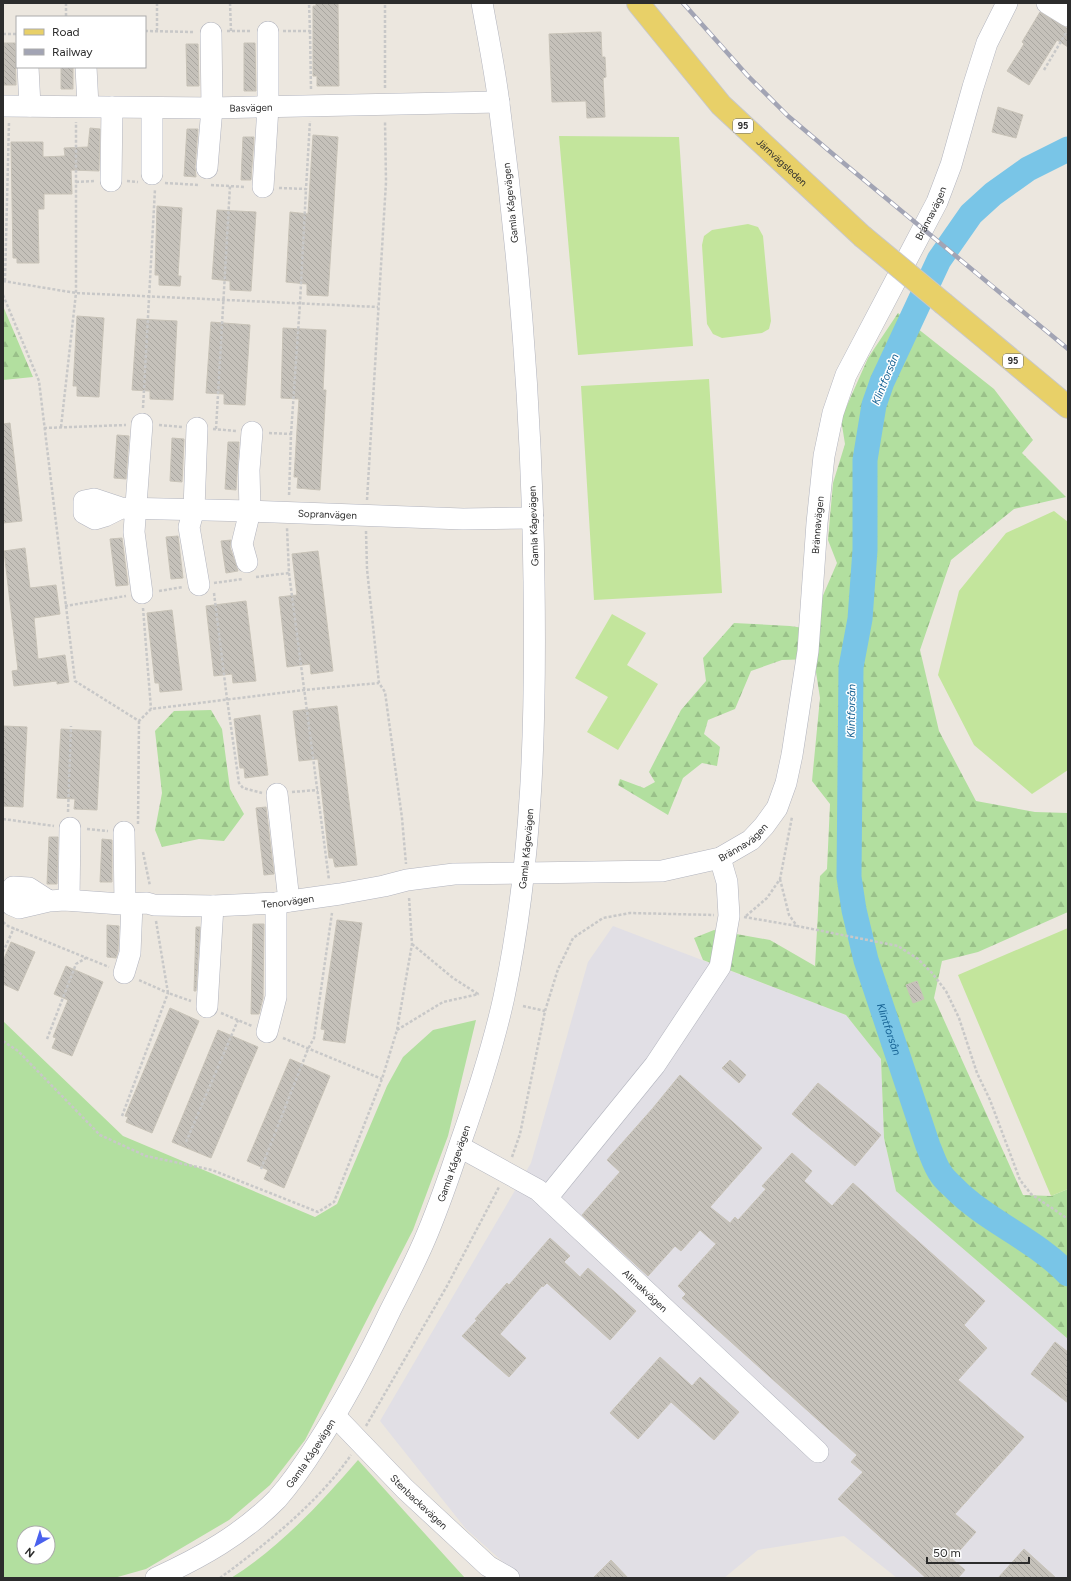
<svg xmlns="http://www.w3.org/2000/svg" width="1071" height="1581" viewBox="0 0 1071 1581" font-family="Figtree,sans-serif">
	<defs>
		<pattern id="forest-firs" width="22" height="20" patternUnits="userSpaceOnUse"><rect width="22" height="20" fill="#b2df9f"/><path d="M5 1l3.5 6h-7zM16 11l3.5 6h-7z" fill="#99c089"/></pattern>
		<pattern id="building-back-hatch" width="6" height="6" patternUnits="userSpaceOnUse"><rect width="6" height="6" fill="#c5c1ba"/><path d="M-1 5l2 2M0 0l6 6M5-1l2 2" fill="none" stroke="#a9a6a0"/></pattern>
	</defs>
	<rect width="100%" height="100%" fill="#ece7df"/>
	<path fill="#e1dfe5" d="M613 926 846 1015 881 1059 884 1138 896 1191 1068 1339V1578H897L844 1536 758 1550 724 1578H521L466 1529 380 1421 531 1163 588 962Z"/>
	<path fill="#b2df9f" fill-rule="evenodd" d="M476 1020 448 1136 413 1230 305 1440 270 1485 229 1520 146 1569 114 1578H3V1021L123 1136 315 1217 337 1204 387 1086 403 1057 433 1030ZM24 1533H48V1557H24Z
		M358 1460 465 1578H231C280 1547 320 1504 358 1460Z"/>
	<path fill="url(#forest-firs)" d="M3 306 33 377 3 380Z
		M898 313 994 389 1033 440 1022 453 1066 497 1014 509 951 560 920 650 939 731 976 801 1035 812 1068 813V912L978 952 942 961 934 998 1023 1195 1051 1196 1068 1189V1339L896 1191 884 1138 881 1059 846 1015 703 960 694 938 714 930 770 940 815 966 820 876 827 869 830 804 812 781 820 698 814 659 782 660 751 671 735 709 708 720 704 734 720 747 717 766 702 763 683 778 668 815 618 785 620 779 644 788 655 782 649 772 681 710 706 681 703 658 734 623 790 626 817 630 821 600 837 563 828 540 833 483 845 444 841 419 868 358Z
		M211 710 222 729 230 789 244 814 224 841 199 839 162 847 155 830 162 793 155 731 174 711Z"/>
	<path fill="#c3e59c" d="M559 136 679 137 693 346 578 355Z
		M748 224 758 227 763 236 771 321 769 329 762 333 722 338 713 334 707 324 702 245 704 236 712 230Z
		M709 379 722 593 594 600 581 386Z
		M1054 511 1068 522V770L1032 794 974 745 938 675 959 591 1006 533Z
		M612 614 646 633 627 665 658 684 618 750 587 732 608 697 575 678Z
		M1068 928V1189L1051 1196 958 975Z"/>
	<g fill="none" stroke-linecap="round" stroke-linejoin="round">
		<path stroke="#79c5e7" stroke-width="25" id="s1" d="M1068 149 1028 169 993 194 971 214 939 260 882 382 874 405 865 460V550L860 619 851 667 849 877 854 910 866 960 928 1146C932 1155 935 1166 941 1174 944 1179 949 1183 953 1187 987 1222 1035 1239 1068 1274"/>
	</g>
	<path fill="url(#building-back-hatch)" stroke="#c8c3b8" d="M316 3H338L339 86H317V76H313V6H316Z
		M1040 12 1068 29V47L1057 40 1029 85 1007 71 1024 44 1022 42Z
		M601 32 602 57H605L606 77 603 78 605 117 587 118 586 101 552 102 549 34Z
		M4 43H15L16 85H4Z
		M244 43H255L256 91H244Z
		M186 44H198L199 86H187Z
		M61 67H73V89H61Z
		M998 107 1023 115 1016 138 992 132Z
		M90 128 100 129 99 171 71 170 72 194H44V209H38L39 263H17V258H13L11 142H43V157L65 156 64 148 88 147Z
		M187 129H198L195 167 196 177 184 176Z
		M313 135 338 137 328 296 307 295V284L286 282 290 212 308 214Z
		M243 137H254L251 180H241Z
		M157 206 182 208 178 276H181L180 286 159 285V275H155Z
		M217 210 256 212 251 291 230 290V281L212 279Z
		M77 316 104 318 99 397 77 396V386H73Z
		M137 319 177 321 173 400 150 399V391L132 390Z
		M211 322 250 325 245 405 224 404V394L206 393Z
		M283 328 326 330 323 390H326L320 490 297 488 298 477H294L299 399 281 398Z
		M10 423 22 521 3 523V424Z
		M117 435 129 436 126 479 114 478Z
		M172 438 184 439 182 482 170 481Z
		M228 442H239L236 490 225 489Z
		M178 536 183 578 171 579 166 537Z
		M122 538 128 585 116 586 110 539Z
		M231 540 230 547 238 571 226 573 221 541Z
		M25 548 30 588 56 585 60 614 34 618 38 659 65 655 69 682 57 684V681L14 686 12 671 18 670 4 551Z
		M318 551 333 671 311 674 310 664 287 667 279 597 297 595 292 554Z
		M246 601 256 681 233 683 232 674 214 676 206 606Z
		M172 610 182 690 160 692 159 683H155L147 613Z
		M337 706 357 865 335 867 333 858H329L318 759 299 761 293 711Z
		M260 715 268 775 245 778 244 768H240L234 719Z
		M3 726 27 727 23 807 3 806Z
		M61 729 101 731 97 810 74 809 75 799 57 798Z
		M266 807 274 874 264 875 256 808Z
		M49 837H58L57 884H47Z
		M102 839 112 840V882H100Z
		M337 920 362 923 345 1043 323 1040 325 1030 321 1029Z
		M253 924H264L263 998 259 1014H251Z
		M107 925 119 926 118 951 116 958 107 957Z
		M196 927H200L196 991H194Z
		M11 942 35 952 18 991 3 984V961Z
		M66 966 103 982 72 1056 52 1048 56 1038 53 1037 68 1000 54 994Z
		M917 981 924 999 913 1003 906 985Z
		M170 1008 199 1021 152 1133 126 1122 128 1117 125 1116Z
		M218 1030 258 1047 211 1158 172 1142Z
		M290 1059 330 1076 284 1188 264 1179 268 1170 247 1161Z
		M730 1060 746 1075 739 1083 722 1068Z
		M680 1075 762 1148 710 1207 730 1223 735 1217 738 1220 766 1189 762 1186 792 1153 812 1171 804 1181 832 1206 853 1183 985 1301 964 1325 987 1348 958 1380 1024 1437 955 1514 976 1532 952 1559 965 1570 958 1578H926L838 1499 863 1472 851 1462 857 1455 682 1298 686 1294 678 1286 716 1244 700 1230 681 1251 675 1246 648 1276 582 1215 620 1172 607 1160 653 1108Z
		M818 1083 881 1135 855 1166 792 1114Z
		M550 1238 570 1256 564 1262 580 1277 588 1268 636 1311 610 1340 547 1283 543 1287 542 1286 500 1334 526 1358 509 1377 462 1336 477 1320 475 1319 507 1283 509 1285Z
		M1055 1342 1068 1352V1403L1031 1374Z
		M660 1357 692 1386 700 1377 739 1412 714 1440 671 1402 638 1439 610 1413Z
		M1024 1549 1056 1578H998Z
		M611 1560 628 1578H593Z"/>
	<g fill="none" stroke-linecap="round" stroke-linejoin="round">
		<defs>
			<g id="minor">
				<path d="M1047 3 1068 16"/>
				<path d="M28 67 30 106"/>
				<path d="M86 67 88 106"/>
				<path id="s2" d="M3 106 212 108 499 102"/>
				<path d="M152 108V174"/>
				<path d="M207 168 212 108 211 33"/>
				<path d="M111 181 112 107"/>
				<path d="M263 187 268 107V32"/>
				<path d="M197 428 194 509 189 527 199 585"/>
				<path id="s3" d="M121 508 105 516 95 519 84 513V501L94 499 121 508 250 511 463 519 533 518"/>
				<path d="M247 562 242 544 250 511 249 470 252 432"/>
				<path d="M142 593 134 532 142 424"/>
				<path d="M277 794 289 901"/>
				<path d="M124 832 125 904"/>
				<path d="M69 900 70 828"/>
				<path id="s4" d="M49 901 19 908 12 905 11 896 13 887 29 888 49 901 65 900 121 904 147 903 154 905 213 906 276 903 340 894 384 886 407 880 454 874 662 871 720 858 751 840 764 826 777 808 786 783 792 755 808 651 817 523 824 456 833 413 846 375 937 202 951 165 973 87 987 43 1007 3"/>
				<path d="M124 973 130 953 132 904"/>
				<path d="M207 1007 213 906"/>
				<path d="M267 1032 276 997V903"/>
				<path id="s5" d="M460 1147 538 1190 818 1452"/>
				<path d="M547 1198 655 1065 720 967 729 916 727 882 720 858"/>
				<path id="s6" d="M335 1416 405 1489 488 1566 509 1578"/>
				<path id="s7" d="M156 1578C200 1558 243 1534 277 1499 292 1482 305 1463 317 1444 345 1401 369 1355 391 1309 404 1284 417 1259 428 1232 440 1203 450 1174 460 1144 477 1096 493 1047 504 997 533 860 536 720 534 581 532 422 520 262 499 104 495 70 488 37 482 3"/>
			</g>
			<g id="major">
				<path id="s8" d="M638 3 721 105 862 236"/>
				<path d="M944 304 1068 407"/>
			</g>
		</defs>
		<use href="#minor" stroke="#b2b4be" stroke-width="22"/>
		<use href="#major" stroke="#c8c8c8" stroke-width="24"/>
		<path stroke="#c8c8c8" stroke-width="2.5" stroke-dasharray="3 2" stroke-linecap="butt" d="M66 3V17
			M157 3V30
			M230 3 231 31
			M145 31 194 32
			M227 31H252
			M283 31H310L309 3
			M310 31 311 90
			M3 34H17
			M1044 70 1066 33
			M385 88V3
			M127 181 138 182
			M76 182 94 181
			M165 183 200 185
			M211 185 246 187
			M279 188 306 189 310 121
			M3 281 76 293 378 307
			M5 281 9 122
			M3 295 39 381 75 681 139 721 151 709 304 690 379 683
			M143 408 155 189
			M159 425 182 427
			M61 427 76 293V122
			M44 428 126 425
			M213 429 236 431
			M216 429 230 186
			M269 433 291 434 289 497
			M291 434 300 303 306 189
			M367 500 386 182 385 121
			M366 531 367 569 379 683 385 692 402 818 406 864
			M289 573 329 880
			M256 577 289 573 287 528
			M214 583 243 579
			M159 591 183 587
			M214 593 227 699 239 783 243 788 262 793
			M65 606 126 596
			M143 608 151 709
			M292 792 318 790
			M68 812 71 726
			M3 819 54 826
			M138 824 139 721
			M87 829 108 831
			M143 852 150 886
			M780 879 789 915 797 926 898 946 918 959 932 973 946 991 959 1018 977 1073 990 1100 1020 1180 1031 1194 1068 1219
			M746 916 767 898 780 879 792 817
			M744 917 797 926
			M156 921 168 993 191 1001
			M3 922 8 926 109 967
			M412 944 453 978 478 994
			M3 952 14 928
			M523 1006 545 1011
			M221 1013 252 1026
			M397 1030 443 1002 479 994
			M283 1038 382 1079
			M47 1039 76 964 86 958
			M3 1041 18 1051 100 1135 146 1156 212 1170 318 1212 334 1202 382 1079 397 1030 412 944 409 897
			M122 1116 168 993 139 980
			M186 1142 238 1020
			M512 1157 520 1134 545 1011 558 969 573 938 603 918 630 913 714 915
			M261 1169 308 1049 314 1038 332 913
			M366 1426 447 1286 499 1187
			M220 1578C266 1544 318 1503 351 1455"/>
		<use href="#minor" stroke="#fff" stroke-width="21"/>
		<use href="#major" stroke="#e8d068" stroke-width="22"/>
		<defs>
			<path id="rail" d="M683 3 747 75 788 116 840 160 1068 349"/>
		</defs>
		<use href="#rail" stroke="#a2a4b4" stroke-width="4.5"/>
		<use href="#rail" stroke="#fff" stroke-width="3" stroke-dasharray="9" stroke-linecap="butt"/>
		<defs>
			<path id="major-bridge" d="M862 236 944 304"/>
		</defs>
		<use href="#major-bridge" stroke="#c8c8c8" stroke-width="24" stroke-linecap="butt"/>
		<use href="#major-bridge" stroke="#e8d068" stroke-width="22"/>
	</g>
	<g text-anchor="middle" stroke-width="3" stroke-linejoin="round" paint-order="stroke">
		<g fill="#fff" stroke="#6b6b6b" stroke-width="1">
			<rect x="733" y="119" width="20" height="14" rx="3"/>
			<rect x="1003" y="354" width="20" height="14" rx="3"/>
		</g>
		<g font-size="9" font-weight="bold" fill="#2c2c2c">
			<text x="743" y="129">95</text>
			<text x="1013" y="364">95</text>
		</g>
		<g font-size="10" fill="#2c2c2c" stroke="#fff">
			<text dy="4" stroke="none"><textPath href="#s2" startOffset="248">Basvägen</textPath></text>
			<text dy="4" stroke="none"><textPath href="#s8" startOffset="215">Järnvägsleden</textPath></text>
			<text transform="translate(510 203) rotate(-96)" y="4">Gamla Kågevägen</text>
			<text dy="4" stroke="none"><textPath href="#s4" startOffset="1472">Brännavägen</textPath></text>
			<text dy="4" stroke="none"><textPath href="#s3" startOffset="298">Sopranvägen</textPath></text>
			<text dy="4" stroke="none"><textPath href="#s4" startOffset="1136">Brännavägen</textPath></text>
			<text transform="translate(533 526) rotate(-92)" y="4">Gamla Kågevägen</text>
			<text dy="4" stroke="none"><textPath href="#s4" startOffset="800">Brännavägen</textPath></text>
			<text dy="4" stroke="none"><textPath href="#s7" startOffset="850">Gamla Kågevägen</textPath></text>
			<text dy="4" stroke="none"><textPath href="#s4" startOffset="336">Tenorvägen</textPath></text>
			<text dy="4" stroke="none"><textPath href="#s7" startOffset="526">Gamla Kågevägen</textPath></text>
			<text dy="4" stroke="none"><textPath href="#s5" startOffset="236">Alimakvägen</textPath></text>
			<text dy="4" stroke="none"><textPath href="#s7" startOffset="202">Gamla Kågevägen</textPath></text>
			<text dy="4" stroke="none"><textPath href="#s6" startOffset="120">Stenbackavägen</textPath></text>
		</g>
		<g font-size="11" font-style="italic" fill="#176394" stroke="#fff">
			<text transform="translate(885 379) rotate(-68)" y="4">Klintforsån</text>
			<text transform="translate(851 711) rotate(-89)" y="4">Klintforsån</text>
			<text dy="4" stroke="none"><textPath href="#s1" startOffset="964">Klintforsån</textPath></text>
		</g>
	</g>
	<rect width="1071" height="1581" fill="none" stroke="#2c2c2c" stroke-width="8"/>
	<rect x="16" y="16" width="130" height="52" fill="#ffffff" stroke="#ababab"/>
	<rect x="24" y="29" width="20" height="6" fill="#e8d068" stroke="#ababab"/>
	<text x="52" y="36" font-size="12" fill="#2c2c2c">Road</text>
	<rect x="24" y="49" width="20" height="6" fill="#a2a4b4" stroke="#ababab"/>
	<text x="52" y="56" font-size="12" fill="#2c2c2c">Railway</text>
	<g transform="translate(36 1545) rotate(219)"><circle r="19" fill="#ffffff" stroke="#ababab"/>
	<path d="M0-3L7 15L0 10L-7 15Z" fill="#4a61ee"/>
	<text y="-6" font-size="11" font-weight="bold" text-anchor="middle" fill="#2c2c2c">N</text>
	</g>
	<path d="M927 1557v6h102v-6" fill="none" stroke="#2c2c2c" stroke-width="2"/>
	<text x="933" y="1557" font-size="12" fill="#2c2c2c" stroke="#ffffff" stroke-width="3" paint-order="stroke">50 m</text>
</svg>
